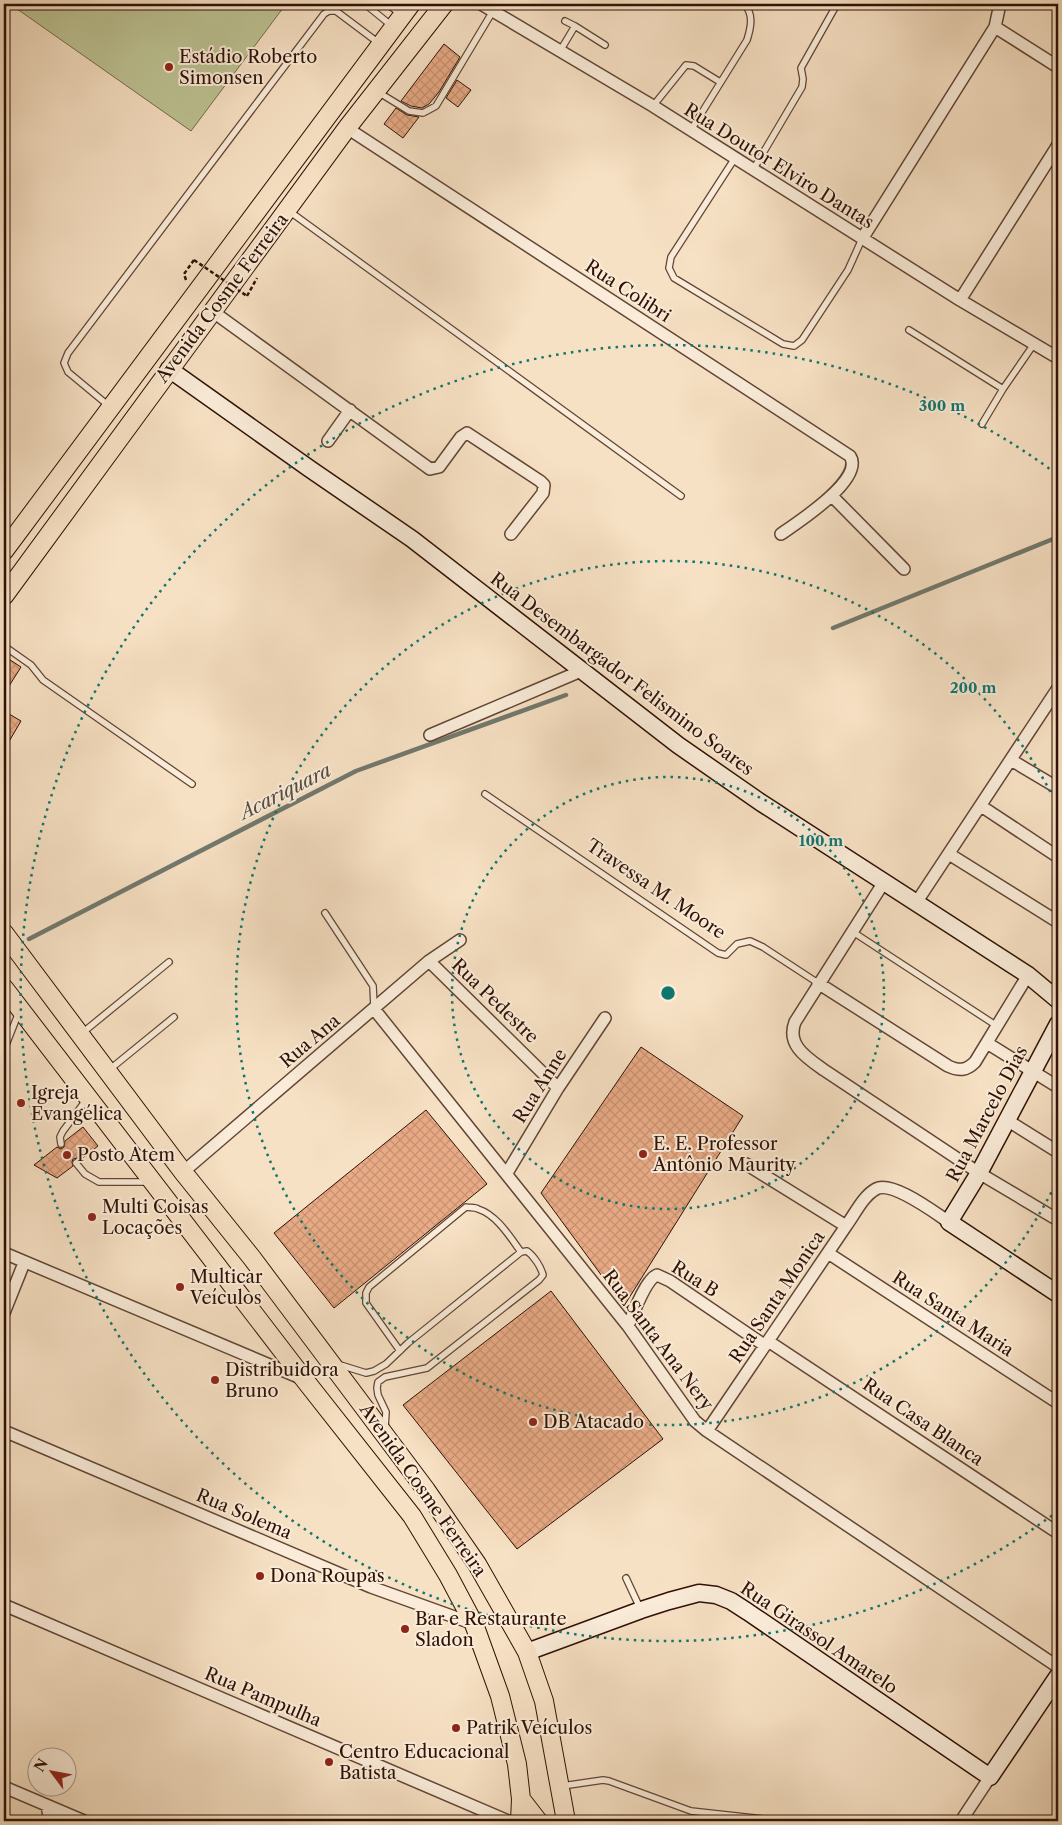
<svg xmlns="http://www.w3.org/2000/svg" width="1062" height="1825" viewBox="0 0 1062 1825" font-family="'Libre Caslon Text',serif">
	<defs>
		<pattern id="building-cross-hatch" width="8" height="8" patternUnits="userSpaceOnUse" patternTransform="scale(1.25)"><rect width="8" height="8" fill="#e9ab86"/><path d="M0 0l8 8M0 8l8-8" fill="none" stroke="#c89272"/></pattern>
	</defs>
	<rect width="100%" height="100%" fill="#f7e1c4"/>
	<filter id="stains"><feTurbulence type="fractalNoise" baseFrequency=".004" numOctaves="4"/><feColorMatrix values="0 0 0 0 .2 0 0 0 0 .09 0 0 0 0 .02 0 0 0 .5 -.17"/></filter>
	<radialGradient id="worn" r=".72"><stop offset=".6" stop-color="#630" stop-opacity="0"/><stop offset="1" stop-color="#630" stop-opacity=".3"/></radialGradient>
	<path fill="#bdc394" stroke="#766a4c" d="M10 4H286L191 131Z"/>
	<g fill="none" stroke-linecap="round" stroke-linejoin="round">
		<path stroke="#71796e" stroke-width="4.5" d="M833 628 1058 537
			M29 939 356 771 566 695"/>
	</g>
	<path fill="url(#building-cross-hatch)" stroke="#2f1105" d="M444 44 460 57 439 92 429 104 422 108 411 106 401 101Z
		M457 80 471 90 458 107 446 98Z
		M396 108 407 115 419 117 403 138 384 124Z
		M4 656 21 667 4 694Z
		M4 711 21 721 4 750Z
		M641 1047 743 1116 624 1306 541 1193Z
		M426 1110 487 1184 334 1308 274 1233Z
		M83 1127 98 1146 80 1160 77 1158 73 1159 72 1162 73 1166 57 1178 34 1165 57 1147 61 1149 64 1147 65 1141Z
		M551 1291 663 1439 517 1549 403 1405Z"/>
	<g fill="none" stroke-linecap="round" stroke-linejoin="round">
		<defs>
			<path id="lane" d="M365 4 392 26
				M387 4 401 14
				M575 26 605 45
				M560 51 575 26 565 21
				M378 92 409 111 423 113 436 106 493 11
				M653 106 686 65 694 66 720 82
				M691 130 747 40C751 27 754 14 744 4
				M735 158 671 257 669 268 674 278 783 344 794 346 802 340 848 270 862 239
				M753 170 802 87 803 79 801 68 837 4
				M289 211 681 496
				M909 330 1003 389
				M109 406 68 372 64 363 68 353 324 14 329 11H336L380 44
				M982 424 1003 389 1034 344
				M4 646 31 665 43 680 192 784
				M485 794 718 953 726 955 737 944 750 941 763 947 818 983
				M325 913 373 986 374 1007
				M853 932 997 1026
				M81 1034 169 962
				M4 1050 19 1012
				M109 1070 174 1017
				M61 1144 60 1137 63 1131 87 1099
				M76 1163 85 1174 99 1182H149
				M400 1351 366 1303V1293L369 1287 466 1207C469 1208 475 1207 478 1209 497 1215 510 1237 521 1252
				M337 1364 366 1373 374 1371 386 1364 408 1343 521 1252 527 1251C534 1256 541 1267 543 1275L539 1280 427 1368 385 1377 378 1382 377 1388 378 1395 386 1412 385 1428
				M626 1578 640 1608
				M562 1786 603 1780 609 1781 691 1811 782 1821"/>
			<path id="street" d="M481 4 653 106 960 300 1058 358
				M995 27 1058 67
				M347 128 850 456C865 479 797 523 781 534
				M862 239 995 27 1000 4
				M960 300 1058 145
				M212 311 430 469 439 467 461 437 467 433 540 481 544 485 543 493 511 534
				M328 441 350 410
				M832 496 904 569
				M430 735 581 671
				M1011 760 1058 788
				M981 806 1058 857
				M949 854 1058 922
				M884 882 795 1022C786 1045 807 1058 824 1070L979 1173 1058 1220
				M916 903 1058 688
				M429 961 558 1088
				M818 983 948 1066C959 1071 966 1071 975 1062L1028 975
				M374 1009 628 1326 695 1421 707 1431 1058 1667
				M987 1043 1058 1087
				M1007 1120 1058 1152
				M746 1164 846 1226
				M183 1172 429 961 460 940
				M507 1173 558 1088 605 1018
				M4 1253 303 1379
				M828 1253 1058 1403
				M4 1313 24 1263
				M628 1326C633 1314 646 1279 657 1275L670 1281 764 1345
				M768 1341 1058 1533
				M4 1431 371 1587 474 1624
				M707 1431 846 1226C855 1214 863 1196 876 1189 892 1180 935 1213 949 1222
				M4 1605 508 1821
				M4 1787 84 1821
				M47 1806 50 1821
				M961 1821 990 1777"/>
			<path id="secondary" d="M169 369 310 469 412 539 678 745 760 802 1011 964 1028 975 1058 1000
				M1058 1024 979 1173 949 1222 1058 1294
				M527 1652 641 1610 669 1601 699 1593 716 1595 731 1601 748 1612 990 1777 1058 1676"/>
			<path id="primary" d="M4 551 411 4
				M4 596 347 128 444 4
				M4 933 183 1172 252 1258 426 1490 477 1564 527 1652 544 1701 566 1821
				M4 988 304 1379 412 1516 448 1575 474 1624 500 1696 517 1764 521 1799 520 1821
				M521 1799 538 1821"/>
		</defs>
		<use href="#lane" stroke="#614535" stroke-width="8"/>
		<use href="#street" stroke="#614535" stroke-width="14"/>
		<use href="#secondary" stroke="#2f1105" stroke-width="19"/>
		<use href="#primary" stroke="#2f1105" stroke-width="20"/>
		<path stroke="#2f1105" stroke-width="2.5" stroke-dasharray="4 2.5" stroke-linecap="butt" d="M186 280 184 274 194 260
			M247 296 257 278"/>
		<use href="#lane" stroke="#faecd9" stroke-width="5.5"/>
		<use href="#street" stroke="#faecd9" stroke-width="11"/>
		<use href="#secondary" stroke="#faecd9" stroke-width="16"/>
		<use href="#primary" stroke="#f7e1c4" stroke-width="18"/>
		<path stroke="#2f1105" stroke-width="2.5" stroke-dasharray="4 2.5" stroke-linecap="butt" d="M194 260 247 296"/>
	</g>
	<g fill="none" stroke="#0f766e" stroke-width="2.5" stroke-dasharray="2.5 5">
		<circle cx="668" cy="993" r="216"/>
		<path d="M1058 1179A432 432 0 1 1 1058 807"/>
		<path d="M1058 1511A648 648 0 1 1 1058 475"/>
	</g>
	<g fill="#8f2418" stroke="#faecd9" stroke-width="2">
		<circle cx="169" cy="67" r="5"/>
		<circle cx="21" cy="1103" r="5"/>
		<circle cx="643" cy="1154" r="5"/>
		<circle cx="67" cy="1155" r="5"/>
		<circle cx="92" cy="1217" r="5"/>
		<circle cx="180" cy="1287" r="5"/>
		<circle cx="215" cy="1380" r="5"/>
		<circle cx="533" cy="1422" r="5"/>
		<circle cx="260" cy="1576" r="5"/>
		<circle cx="405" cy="1629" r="5"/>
		<circle cx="456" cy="1728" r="5"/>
		<circle cx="329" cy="1762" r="5"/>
	</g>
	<g text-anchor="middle" stroke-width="4" stroke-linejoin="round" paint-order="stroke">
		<g font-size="18" fill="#2f1105" stroke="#faecd9" text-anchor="start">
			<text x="179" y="63">Estádio Roberto<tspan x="179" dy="21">Simonsen</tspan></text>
			<text x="31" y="1099">Igreja<tspan x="31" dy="21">Evangélica</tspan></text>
			<text x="653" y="1150">E. E. Professor<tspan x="653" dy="21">Antônio Maurity</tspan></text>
			<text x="77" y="1161">Posto Atem</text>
			<text x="102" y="1213">Multi Coisas<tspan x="102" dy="21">Locações</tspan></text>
			<text x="190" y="1283">Multicar<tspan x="190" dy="21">Veículos</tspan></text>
			<text x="225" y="1376">Distribuidora<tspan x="225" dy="21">Bruno</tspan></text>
			<text x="543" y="1428">DB Atacado</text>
			<text x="270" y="1582">Dona Roupas</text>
			<text x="415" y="1625">Bar e Restaurante<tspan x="415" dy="21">Sladon</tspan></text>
			<text x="466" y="1734">Patrik Veículos</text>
			<text x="339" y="1758">Centro Educacional<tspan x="339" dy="21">Batista</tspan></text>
		</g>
		<g font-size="18" fill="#2f1105" stroke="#faecd9">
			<text transform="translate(779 166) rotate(32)" y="6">Rua Doutor Elviro Dantas</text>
			<text transform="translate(628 291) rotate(33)" y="6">Rua Colibri</text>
			<text transform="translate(222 298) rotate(-53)" y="6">Avenida Cosme Ferreira</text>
			<text transform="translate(622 674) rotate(37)" y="6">Rua Desembargador Felismino Soares</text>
			<text transform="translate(656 889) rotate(34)" y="6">Travessa M. Moore</text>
			<text transform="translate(495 1001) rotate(44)" y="6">Rua Pedestre</text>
			<text transform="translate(310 1041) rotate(-40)" y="6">Rua Ana</text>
			<text transform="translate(540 1086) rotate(-58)" y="6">Rua Anne</text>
			<text transform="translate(987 1114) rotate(-62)" y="6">Rua Marcelo Dias</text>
			<text transform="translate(695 1279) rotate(32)" y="6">Rua B</text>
			<text transform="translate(777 1297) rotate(-56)" y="6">Rua Santa Monica</text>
			<text transform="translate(953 1314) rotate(33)" y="6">Rua Santa Maria</text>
			<text transform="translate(658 1340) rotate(53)" y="6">Rua Santa Ana Nery</text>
			<text transform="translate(923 1422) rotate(34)" y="6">Rua Casa Blanca</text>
			<text transform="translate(423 1490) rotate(55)" y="6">Avenida Cosme Ferreira</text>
			<text transform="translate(244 1514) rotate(23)" y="6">Rua Solema</text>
			<text transform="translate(819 1638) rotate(34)" y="6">Rua Girassol Amarelo</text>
			<text transform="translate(263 1697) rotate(23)" y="6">Rua Pampulha</text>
		</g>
		<g font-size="19" font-style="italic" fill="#564e42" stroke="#faecd9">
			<text transform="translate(285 791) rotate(-27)" y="7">Acariquara</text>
		</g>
	</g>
	<circle cx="668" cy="993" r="8" fill="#0f766e" stroke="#faecd9" stroke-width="2.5"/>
	<g font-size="15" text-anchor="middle" font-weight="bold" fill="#0f766e" stroke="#faecd9" stroke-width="4" stroke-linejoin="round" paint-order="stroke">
		<text x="942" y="411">300 m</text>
		<text x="973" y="693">200 m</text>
		<text x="821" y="846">100 m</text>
	</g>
	<rect width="1062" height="1825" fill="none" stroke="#f7e1c4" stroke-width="20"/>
	<rect x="5" y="5" width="1052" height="1815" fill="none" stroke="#2f1105" stroke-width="2.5"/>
	<rect x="10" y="10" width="1042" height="1805" fill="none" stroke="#2f1105"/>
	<g transform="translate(52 1772) rotate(302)"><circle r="24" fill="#faecd9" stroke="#a99484"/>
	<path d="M0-4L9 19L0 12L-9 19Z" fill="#8f2418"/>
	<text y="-8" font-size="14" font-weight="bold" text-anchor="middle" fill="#2f1105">N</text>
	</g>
	<rect width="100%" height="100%" filter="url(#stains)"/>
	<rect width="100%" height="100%" fill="url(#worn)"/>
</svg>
